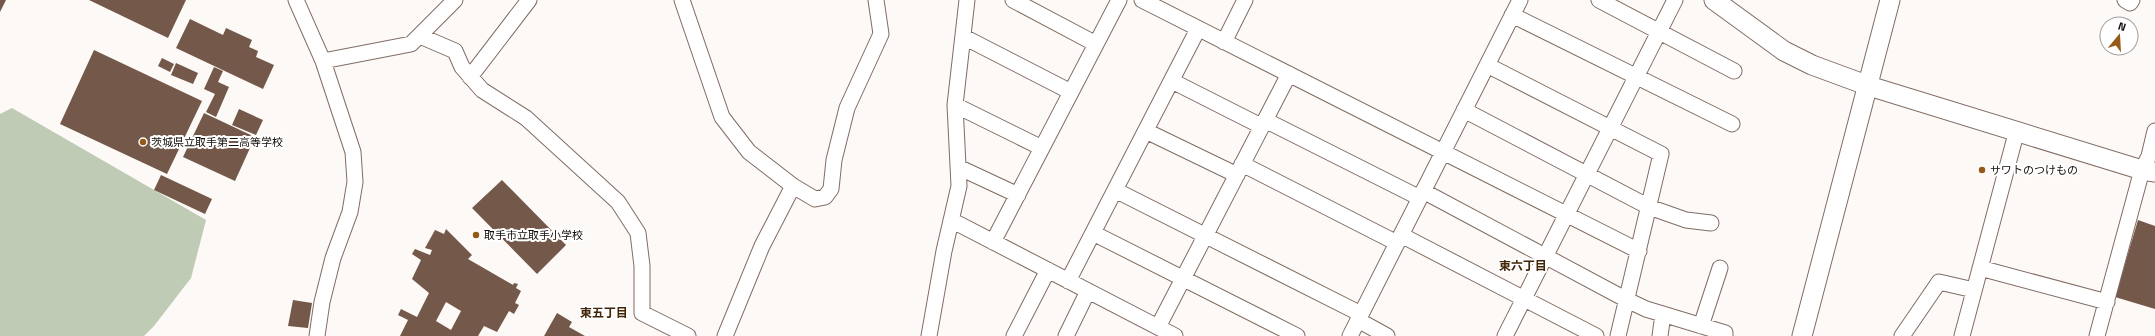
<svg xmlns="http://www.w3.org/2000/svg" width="2155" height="336" viewBox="0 0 2155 336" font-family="'Titillium Web','Noto Sans JP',sans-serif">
	<rect width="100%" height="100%" fill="#fdf9f6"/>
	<path fill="#bfcbb5" d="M12 108 206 220 191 278 154 326 144 336H0V114Z"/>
	<path fill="#745849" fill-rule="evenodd" d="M0 0H6L0 12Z
		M89 0H186L168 38Z
		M190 19 223 35 226 28 252 40 249 47 258 51 256 57 274 65 263 89 176 48Z
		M94 50 202 101 167 174 60 124Z
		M162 58 174 64 170 72 158 66Z
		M176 63 198 73 193 84 171 75Z
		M214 67 223 71 218 82 229 87 216 117 206 112 215 94 204 89Z
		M239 109 263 120 256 135 232 125Z
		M204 113 255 137 235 181 183 157Z
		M161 175 212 199 205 214 154 190Z
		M502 180 566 245 537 274 472 208Z
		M2138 220 2155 226V309L2115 297Z
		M446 229 472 255 468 259 513 285 514 283 518 284 516 288 521 291 515 303 519 305 514 314 509 311 497 332 484 326 478 336H400L408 320 398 315 401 309 417 317 429 293 412 279 421 260 412 254 415 249 430 255 432 250 425 248 435 230 444 234ZM446 302 461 311 451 330 436 321Z
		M293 300 312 303 308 328 288 326Z
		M557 313 572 322 569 327 585 336H544Z"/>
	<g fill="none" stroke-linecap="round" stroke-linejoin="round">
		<defs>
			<path id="minor" d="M296 0 323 61 353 152 355 182 350 212 333 258 322 302 317 336
				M682 0 722 117 749 152 793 186 815 199 825 197 831 189 834 160 847 108 881 34 876 0
				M1013 0 1096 44
				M1142 0 1639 251
				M1599 0 1734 71
				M2125 0 2130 3 2132 0
				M1512 15 1732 124
				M420 36 455 51 462 67 482 90 526 118 618 202 638 233 642 266V313L688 336
				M964 37 1071 92
				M1224 42 1245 0
				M323 61 411 44 455 0
				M1487 65 1661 154 1618 336
				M470 77 529 0
				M1172 81 1261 126
				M955 105 1042 148
				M1464 110 1649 207 1686 220 1711 223
				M1265 120 1420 198
				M1146 131 1237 175
				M1242 164 1397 243
				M958 167 1018 195
				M1115 190 1361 314
				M1423 191 1627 300 1646 309 1725 333V336
				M951 220 1175 336
				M1093 233 1297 336
				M1401 235 1596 336
				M993 242 1119 0
				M1980 268 2107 302
				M1068 281 1198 29
				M1358 320 1387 336
				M1701 326 1720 268
				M1158 327 1289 74
				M725 336 762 246 793 186
				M929 336 944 251 959 186 955 105 967 0
				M1014 336 1048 270
				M1066 336 1088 291
				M1350 336 1520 0
				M1505 336 1675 0
				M1660 336 1663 314
				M1902 336 1939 282 1974 290
				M1962 336 2017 130
				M2097 336 2142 170 2149 156 2155 131"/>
			<path id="tertiary" d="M1714 0 1784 51 1812 65 1869 86 2142 170 2155 172
				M1802 336 1890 0"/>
		</defs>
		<use href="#minor" stroke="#806d64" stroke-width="17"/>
		<use href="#tertiary" stroke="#806d64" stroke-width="21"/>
		<use href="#minor" stroke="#fff" stroke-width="15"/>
		<use href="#tertiary" stroke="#fff" stroke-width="19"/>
	</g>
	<g fill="#95591a" stroke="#fff" stroke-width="1.5">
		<circle cx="143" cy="142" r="4"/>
		<circle cx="1982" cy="170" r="4"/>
		<circle cx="476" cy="235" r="4"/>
	</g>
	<g text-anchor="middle" stroke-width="4" stroke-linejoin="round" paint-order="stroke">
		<g font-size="11" fill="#130c09" stroke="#fff" text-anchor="start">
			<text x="151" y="146">茨城県立取手第二高等学校</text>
			<text x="1990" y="174">サワトのつけもの</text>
			<text x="484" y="239">取手市立取手小学校</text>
		</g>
		<g font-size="12" font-weight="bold" fill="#422507" stroke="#fff">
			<text x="1523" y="270">東六丁目</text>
			<text x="604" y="317">東五丁目</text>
		</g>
	</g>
	<g transform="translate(2119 36) rotate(18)"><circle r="19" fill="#ffffff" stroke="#a19e9d"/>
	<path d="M0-3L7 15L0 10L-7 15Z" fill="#95591a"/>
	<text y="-6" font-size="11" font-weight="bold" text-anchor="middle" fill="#130c09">N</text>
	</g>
</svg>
